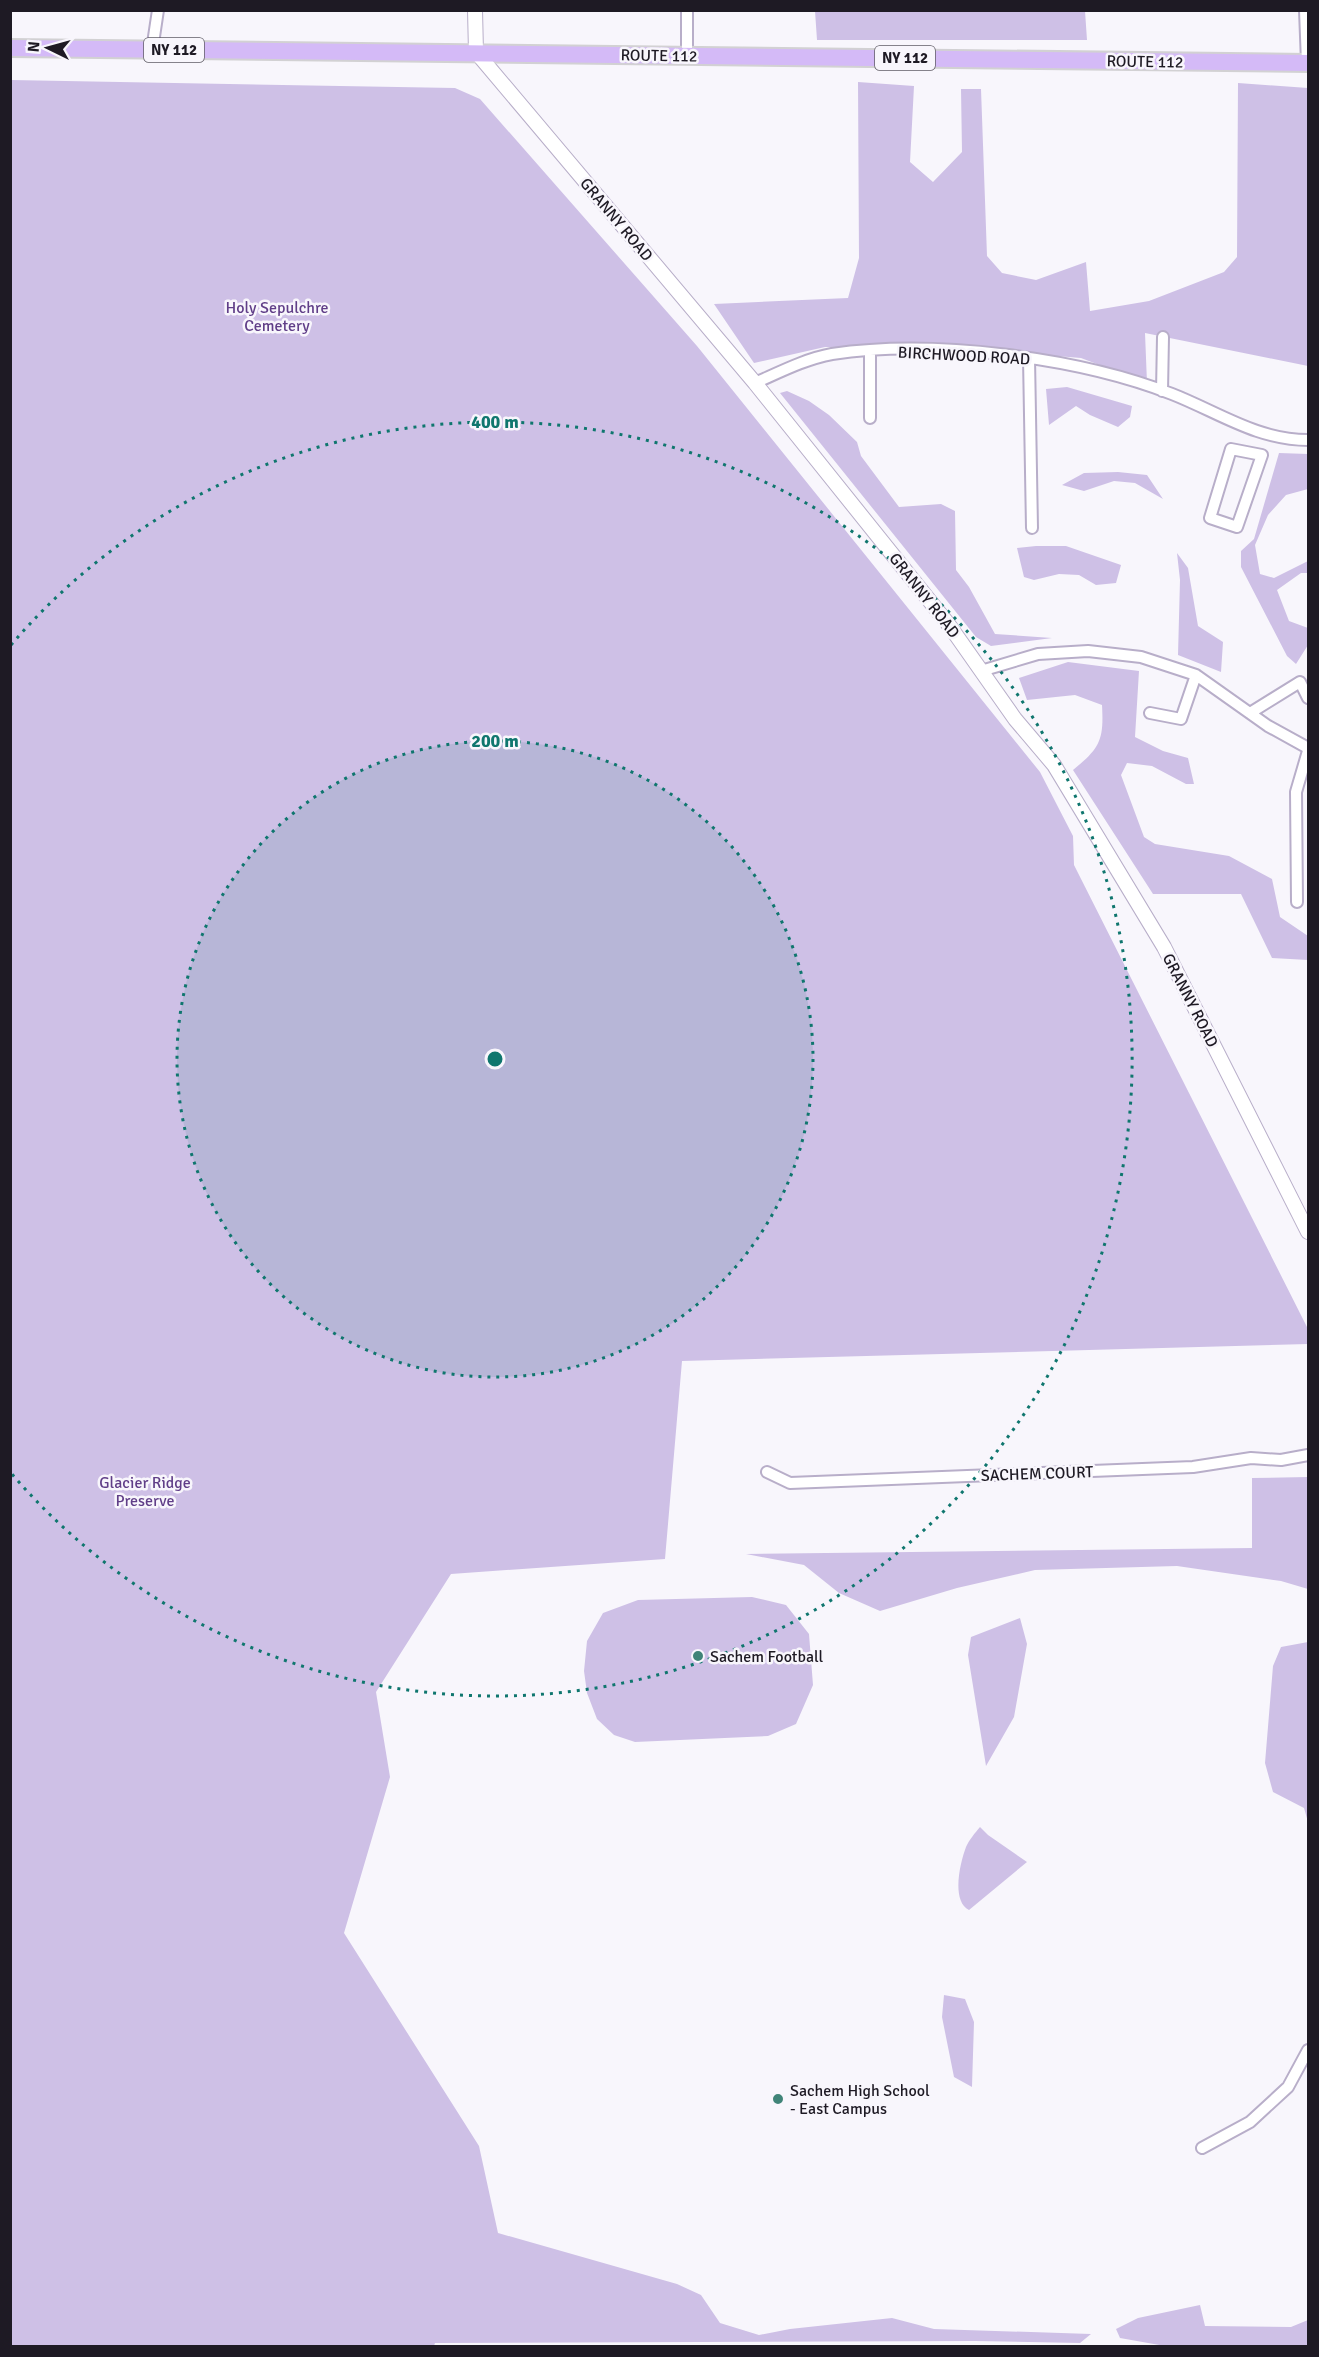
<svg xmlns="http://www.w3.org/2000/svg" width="1319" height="2357" viewBox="0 0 1319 2357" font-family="Signika,sans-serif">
	<rect width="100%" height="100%" fill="#f8f6fc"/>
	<path fill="#cec0e6" d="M815 11H1085L1087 40H817Z
		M11 80 455 88 480 99 697 346 1040 772 1073 836 1074 865 1308 1329V1344L682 1361 665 1559 451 1574 376 1692 390 1777 344 1933 479 2146 498 2233 677 2284 701 2295 720 2323 759 2335 790 2329 892 2318 934 2329 1091 2334 1080 2343 975 2341 435 2343 434 2346H11Z
		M858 82 914 86 910 162 933 182 962 152 961 89H981L987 256 1002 273 1036 280 1086 262 1090 311 1149 301 1224 272 1237 257 1238 83 1308 88V366L1145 333 1147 383 1081 358 944 347H825L754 363 714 304 848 298 859 258Z
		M1067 387 1132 406 1130 417 1118 427 1090 415 1076 406 1049 425 1046 389Z
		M787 391 809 401 829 415 857 442 861 456 899 507 941 504 955 511 956 570 969 587 995 634 1052 638 991 646 976 637 780 393Z
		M1279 453 1308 454V489L1286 495 1268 515 1255 545 1260 574 1274 578 1308 561V573H1301L1277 590 1289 621 1308 628V645L1296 664 1287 656 1241 567V551L1254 539Z
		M1118 472 1147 475 1163 499 1135 483 1114 481 1084 491 1062 485 1084 473Z
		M1036 546H1066L1121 565 1116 583 1096 585 1079 575 1059 574 1034 580 1024 577 1017 548Z
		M1177 553 1188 568 1198 626 1223 642 1221 672 1178 655 1180 580Z
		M1068 662 1139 671 1135 737 1163 751 1188 758 1194 784H1186L1152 766 1127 763 1121 775 1144 837 1155 844 1229 856 1272 879 1280 917 1308 936V960L1272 958 1241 894H1153L1073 770C1100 748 1104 740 1102 705L1075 695 1027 700 1019 678Z
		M1308 1477V1589L1281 1581 1177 1566 1035 1570 957 1588 880 1611 839 1593 804 1565 746 1554 1252 1548V1478Z
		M752 1597 786 1605 809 1634 813 1685 796 1724 768 1736 635 1742 614 1735 597 1719 587 1693 584 1671 587 1641 603 1613 638 1600Z
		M1020 1618 1027 1644 1014 1717 986 1766 968 1655 971 1637Z
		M1308 1642V1822L1304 1808 1273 1792 1265 1763 1273 1666 1281 1647Z
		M980 1827 988 1835 1027 1862 969 1910C951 1901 960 1863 966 1847 969 1840 975 1833 980 1827Z
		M944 1995 965 1999 974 2022 972 2087 954 2077 942 2017Z
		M1200 2305 1205 2326 1291 2327 1308 2320V2346H1165L1120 2338 1116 2329 1138 2318Z"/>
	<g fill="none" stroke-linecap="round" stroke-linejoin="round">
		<defs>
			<path id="minor" d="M687 10V56
				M1305 10 1307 63
				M152 50 158 10
				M1029 358 1032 528
				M755 383C780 372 805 359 832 354 933 339 1077 357 1172 394 1218 412 1257 440 1308 440
				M1162 391 1163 337
				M870 418V351
				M1231 449 1262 455 1237 527 1210 518Z
				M981 671 1038 654 1088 651 1141 657 1196 675 1268 726 1308 748
				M1150 713 1181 719 1196 675
				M1250 713 1300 682 1308 698
				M1297 902 1296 792 1308 751
				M767 1472 790 1483 1193 1467 1251 1458 1281 1460 1308 1455
				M1202 2148 1250 2122 1288 2087 1308 2050"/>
			<path id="tertiary" d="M475 10 476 52 755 383 949 625 1015 719 1054 765 1164 947 1308 1232"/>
			<path id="primary" d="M10 48 1308 63"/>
		</defs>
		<use href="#minor" stroke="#b8aec9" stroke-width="14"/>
		<use href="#tertiary" stroke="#b8aec9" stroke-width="16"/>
		<use href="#primary" stroke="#d2d1d3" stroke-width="20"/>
		<use href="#minor" stroke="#fff" stroke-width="10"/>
		<use href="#tertiary" stroke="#fff" stroke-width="14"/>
		<use href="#primary" stroke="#d4baf7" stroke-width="16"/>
	</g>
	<circle cx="495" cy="1059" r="318" fill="#0f766e" fill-opacity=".12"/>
	<g fill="none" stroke="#0f766e" stroke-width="3" stroke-dasharray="3 6">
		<circle cx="495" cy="1059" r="318"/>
		<path d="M11 645A637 637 0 1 1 11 1473"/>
	</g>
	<g fill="#408478" stroke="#f8f6fc" stroke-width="2">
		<circle cx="698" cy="1656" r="6"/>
		<circle cx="778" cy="2099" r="6"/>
	</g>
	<g text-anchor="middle" stroke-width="5" stroke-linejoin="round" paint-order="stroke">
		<g fill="#f8f6fc" stroke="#5f5c65" stroke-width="1.5">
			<rect x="144" y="38" width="60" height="24" rx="4.5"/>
			<rect x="875" y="46" width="60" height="24" rx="4.5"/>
		</g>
		<g font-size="15" font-weight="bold" fill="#1e1a24">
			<text x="174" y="55">NY 112</text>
			<text x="905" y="63">NY 112</text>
		</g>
		<g font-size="16" fill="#1e1a24" stroke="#f8f6fc">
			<text transform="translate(659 55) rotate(1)" y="6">ROUTE 112</text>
			<text transform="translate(1145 61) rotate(1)" y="6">ROUTE 112</text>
			<text transform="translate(617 219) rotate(50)" y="6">GRANNY ROAD</text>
			<text transform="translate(964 355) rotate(3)" y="6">BIRCHWOOD ROAD</text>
			<text transform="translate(925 595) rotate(52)" y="6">GRANNY ROAD</text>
			<text transform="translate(1191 1000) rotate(63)" y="6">GRANNY ROAD</text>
			<text transform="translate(1037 1473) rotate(-2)" y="6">SACHEM COURT</text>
		</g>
		<g font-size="16" fill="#603e88" stroke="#f8f6fc">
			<text x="277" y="313">Holy Sepulchre<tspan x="277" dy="18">Cemetery</tspan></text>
			<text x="145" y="1488">Glacier Ridge<tspan x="145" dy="18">Preserve</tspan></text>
		</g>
		<g font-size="16" fill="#1e1a24" stroke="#f8f6fc" text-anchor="start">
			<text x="710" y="1662">Sachem Football</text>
			<text x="790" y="2096">Sachem High School<tspan x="790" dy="18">- East Campus</tspan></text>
		</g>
	</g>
	<circle cx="495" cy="1059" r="9" fill="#0f766e" stroke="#f8f6fc" stroke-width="3"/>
	<g font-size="18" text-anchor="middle" font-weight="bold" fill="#0f766e" stroke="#f8f6fc" stroke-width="5" stroke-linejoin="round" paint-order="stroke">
		<text x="495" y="428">400 m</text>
		<text x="495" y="747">200 m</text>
	</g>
	<rect width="1319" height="2357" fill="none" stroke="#1e1a24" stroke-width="24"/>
	<g transform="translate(48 48) rotate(275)" stroke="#f8f6fc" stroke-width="4.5" paint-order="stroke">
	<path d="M0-4.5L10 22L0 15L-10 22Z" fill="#1e1a24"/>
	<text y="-9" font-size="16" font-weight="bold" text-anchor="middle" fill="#1e1a24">N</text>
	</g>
</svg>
